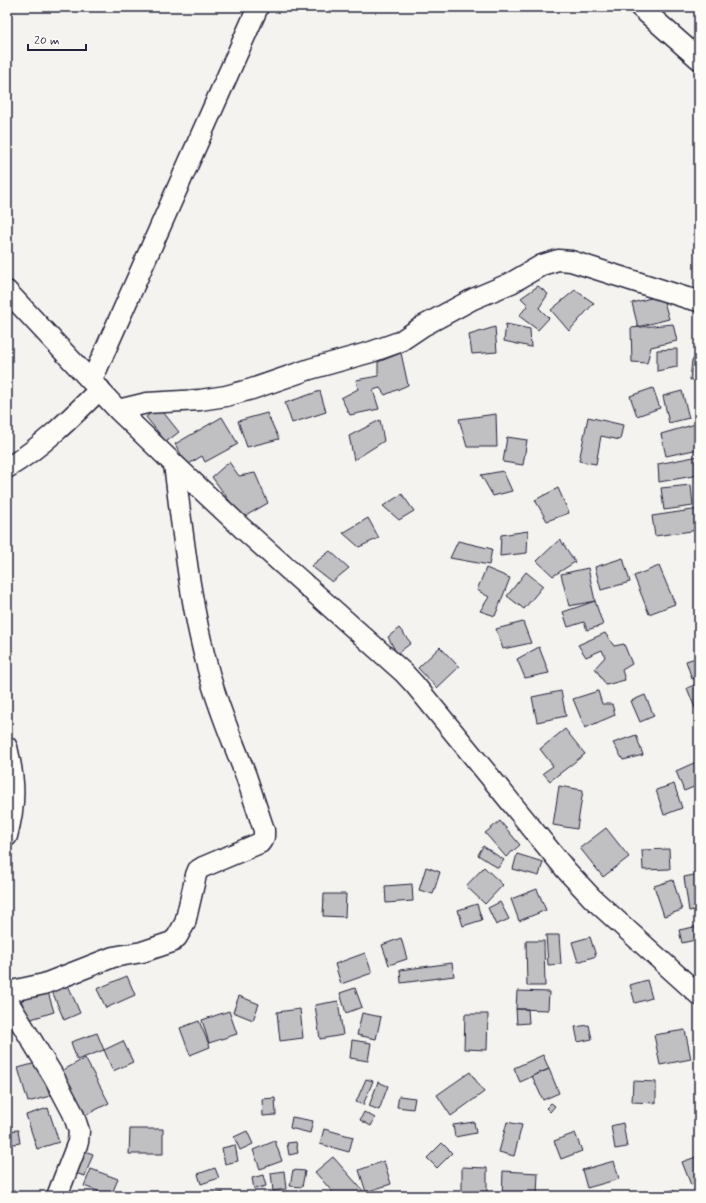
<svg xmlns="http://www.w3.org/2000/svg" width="706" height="1203" viewBox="0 0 706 1203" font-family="Mynerve,sans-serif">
	<rect width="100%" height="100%" fill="#f4f3ef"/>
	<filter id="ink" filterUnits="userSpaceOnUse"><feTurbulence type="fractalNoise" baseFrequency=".025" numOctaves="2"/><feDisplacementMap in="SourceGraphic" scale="8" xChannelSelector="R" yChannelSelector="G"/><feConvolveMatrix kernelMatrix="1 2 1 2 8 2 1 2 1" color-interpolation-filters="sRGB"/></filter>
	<g filter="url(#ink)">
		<path fill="#c0bfc2" stroke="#22223b" d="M538 286 548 294 539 308 549 318 538 330 519 316 528 305 521 298Z
			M575 290 594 303 569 331 551 310Z
			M662 295 669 319 638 327 632 303Z
			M506 324 530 329 531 347 504 341Z
			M673 324 677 341 651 347 647 363 632 362 631 328Z
			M495 327 497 352 472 354 469 335Z
			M677 349V367L657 371V350Z
			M401 353 408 385 385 395 380 388 373 390 379 409 350 415 341 398 358 389 356 380 378 376V362Z
			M699 359V379L690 380 692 360Z
			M653 388 660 408 637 416 630 396Z
			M320 391 326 412 292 423 285 403Z
			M682 391 689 418 669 423 663 396Z
			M159 407 179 432 166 442 146 417Z
			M267 413 279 439 247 447 238 421Z
			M496 414 497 447H467L459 419Z
			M222 417 238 444 205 462 202 456 187 465 175 444Z
			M588 417 623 425 620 440 601 436 596 464 579 461Z
			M380 420 384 441 354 460 349 436Z
			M699 423V449L666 456 661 434Z
			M507 437 527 440 523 465 503 462Z
			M699 456V475L659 482 658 464Z
			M229 462 239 476 255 473 268 503 242 518 212 477Z
			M503 471 512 491 493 496 481 475Z
			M691 485 693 506 664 510 661 488Z
			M558 488 569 513 547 521 535 500Z
			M402 494 414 511 399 520 383 506Z
			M699 509V530L655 536 652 516Z
			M368 518 379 538 359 547 343 533Z
			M528 531 527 553 500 556 501 535Z
			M560 539 575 562 553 576 537 561Z
			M458 541 492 549 489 565 450 558Z
			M330 551 349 568 332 582 311 566Z
			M623 558 630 582 601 590 595 567Z
			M659 566 675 604 649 614 634 576Z
			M486 568 510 578 495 616 480 611 489 597 477 590Z
			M588 568 595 601 569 606 561 574Z
			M526 572 543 586 524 609 507 596Z
			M595 601 603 625 587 630 584 622 568 627 563 612Z
			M523 622 531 643 503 649 496 629Z
			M399 628 411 643 397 654 388 637Z
			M605 633 614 646 624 644 632 664 622 670 625 680 606 685 595 668 605 657 602 650 586 657 578 645Z
			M440 647 459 667 437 688 418 668Z
			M539 647 549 673 525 678 517 659Z
			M699 657V677L692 679 686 661Z
			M699 683V707L695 708 687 688Z
			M561 691 566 716 537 722 532 697Z
			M598 691 602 704H612L615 715 585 728 573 699Z
			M645 695 654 716 640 722 631 701Z
			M565 729 585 754 550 781 543 773 553 766 540 749Z
			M636 735 643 755 623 760 613 743Z
			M696 762 699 767V785L684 791 676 771Z
			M674 784 682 808 664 815 656 790Z
			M559 786 583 790 577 829 553 825Z
			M699 805V822L695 806Z
			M500 821 520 845 506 857 485 833Z
			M606 828 629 857 603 877 580 848Z
			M483 846 504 860 498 868 478 855Z
			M669 849 670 869 643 870 642 850Z
			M517 854 543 862 539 876 513 869Z
			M426 867 440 872 433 894 419 890Z
			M484 867 503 885 485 904 466 886Z
			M699 874V909L689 911 684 877Z
			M673 880 682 910 664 916 654 886Z
			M412 884 413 901 386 903 385 886Z
			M537 889 546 910 519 921 511 899Z
			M324 894H346L345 917 323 916Z
			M500 902 509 919 496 925 488 908Z
			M477 904 482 920 463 926 458 910Z
			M699 926V939L682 943 679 930Z
			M546 935H559L561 964 548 965Z
			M590 937 596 956 578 962 572 942Z
			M401 938 407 959 389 965 382 945Z
			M526 941H544L545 986H527Z
			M365 953 372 973 341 984 335 964Z
			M452 963 454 976 401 983 400 970Z
			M127 976 135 995 106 1008 97 989Z
			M647 980 652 998 635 1003 630 985Z
			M68 985 80 1013 64 1020 52 991Z
			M355 988 362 1007 346 1013 340 993Z
			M517 991 549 992 548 1010 516 1009Z
			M48 992 54 1012 28 1020 21 1000Z
			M239 996 259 1004 253 1020 233 1012Z
			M338 1001 343 1035 320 1039 315 1005Z
			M300 1009 303 1038 280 1041 277 1012Z
			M516 1009H528L529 1023 517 1024Z
			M229 1011 237 1034 209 1043 202 1020Z
			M362 1013 381 1017 376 1039 357 1035Z
			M465 1014H488L487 1050 464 1049Z
			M199 1021 210 1047 190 1055 180 1028Z
			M589 1025 592 1039 578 1042 575 1027Z
			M685 1030 691 1059 660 1065 654 1035Z
			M97 1033 104 1050 77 1060 71 1042Z
			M352 1040 371 1043 368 1061 350 1058Z
			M123 1041 133 1062 113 1071 104 1050Z
			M543 1055 549 1069 520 1082 514 1068Z
			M85 1058 109 1103 84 1116 60 1072Z
			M40 1062 50 1096 28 1102 18 1068Z
			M549 1069 559 1093 543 1100 532 1076Z
			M470 1072 484 1092 451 1116 437 1095Z
			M366 1079 373 1081 363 1105 356 1102Z
			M633 1081 656 1082V1103L632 1102Z
			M378 1082 388 1086 379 1110 369 1106Z
			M399 1096 415 1098 413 1109 397 1107Z
			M275 1098 276 1115 263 1116 262 1099Z
			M551 1103 555 1106 550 1112 546 1108Z
			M48 1108 59 1142 37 1149 26 1115Z
			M364 1112 375 1118 371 1126 360 1120Z
			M292 1117 313 1121 310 1133 290 1128Z
			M474 1122 476 1133 455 1137 453 1125Z
			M507 1122 522 1125 514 1156 499 1152Z
			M623 1123 627 1147 615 1149 611 1126Z
			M130 1129H163V1154H129Z
			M324 1129 353 1137 349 1152 320 1144Z
			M18 1130 20 1143 7 1145V1131Z
			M247 1131 253 1144 240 1150 234 1137Z
			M575 1133 582 1151 561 1159 554 1141Z
			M275 1141 282 1161 260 1169 253 1150Z
			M296 1142 298 1153 289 1155 287 1143Z
			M442 1143 452 1153 437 1168 427 1158Z
			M235 1145 238 1161 225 1164 222 1148Z
			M79 1149 93 1154 85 1176 71 1172Z
			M333 1157 365 1193 362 1196H336L315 1172Z
			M696 1157 699 1164V1182L691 1185 682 1162Z
			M384 1161 391 1184 366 1192 359 1170Z
			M614 1161 619 1179 587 1188 582 1170Z
			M462 1167 487 1168V1192H462Z
			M215 1168 219 1178 201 1184 198 1174Z
			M91 1169 118 1179 111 1196 84 1186Z
			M293 1170 305 1171 302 1187 290 1186Z
			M284 1171 286 1189 273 1191 271 1173Z
			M503 1171 538 1173 537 1196H502Z
			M263 1175 266 1186 254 1189 252 1178Z
			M673 1190 675 1196H651Z
			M223 1192 224 1196H199Z
			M285 1192 297 1193V1196H285Z"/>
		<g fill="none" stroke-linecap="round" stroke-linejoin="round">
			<defs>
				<path id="minor" d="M640 7 699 59
					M7 291 118 410 174 464 242 528 404 673 415 685 566 870 592 898 699 995
					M92 380 258 7
					M118 410 147 403 200 400 226 396 252 389 310 369 371 352 399 342 423 326 473 299 511 283 542 265 558 260 571 261 687 298 699 301
					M7 468C42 447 71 418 100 389
					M7 747C15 780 16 803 7 836
					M7 992 44 984 113 957 142 952 172 942 177 937 185 923 196 875 198 870 203 867 260 843 264 837V830C258 812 252 794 246 776 233 741 218 708 209 673 190 605 183 534 174 464
					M7 1000 54 1077 73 1113 79 1131 78 1142 57 1196"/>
			</defs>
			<use href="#minor" stroke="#22223b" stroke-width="23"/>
			<use href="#minor" stroke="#fdfcf7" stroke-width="20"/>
		</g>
	</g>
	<rect width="706" height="1203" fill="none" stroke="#fdfcf7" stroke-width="24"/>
	<rect x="12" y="12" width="682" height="1179" fill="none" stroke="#22223b" stroke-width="1.5" filter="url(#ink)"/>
	<path d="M28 44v6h58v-6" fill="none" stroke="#22223b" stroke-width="2"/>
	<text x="34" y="44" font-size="12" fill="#22223b" stroke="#fdfcf7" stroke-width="3" paint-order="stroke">20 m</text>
</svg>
